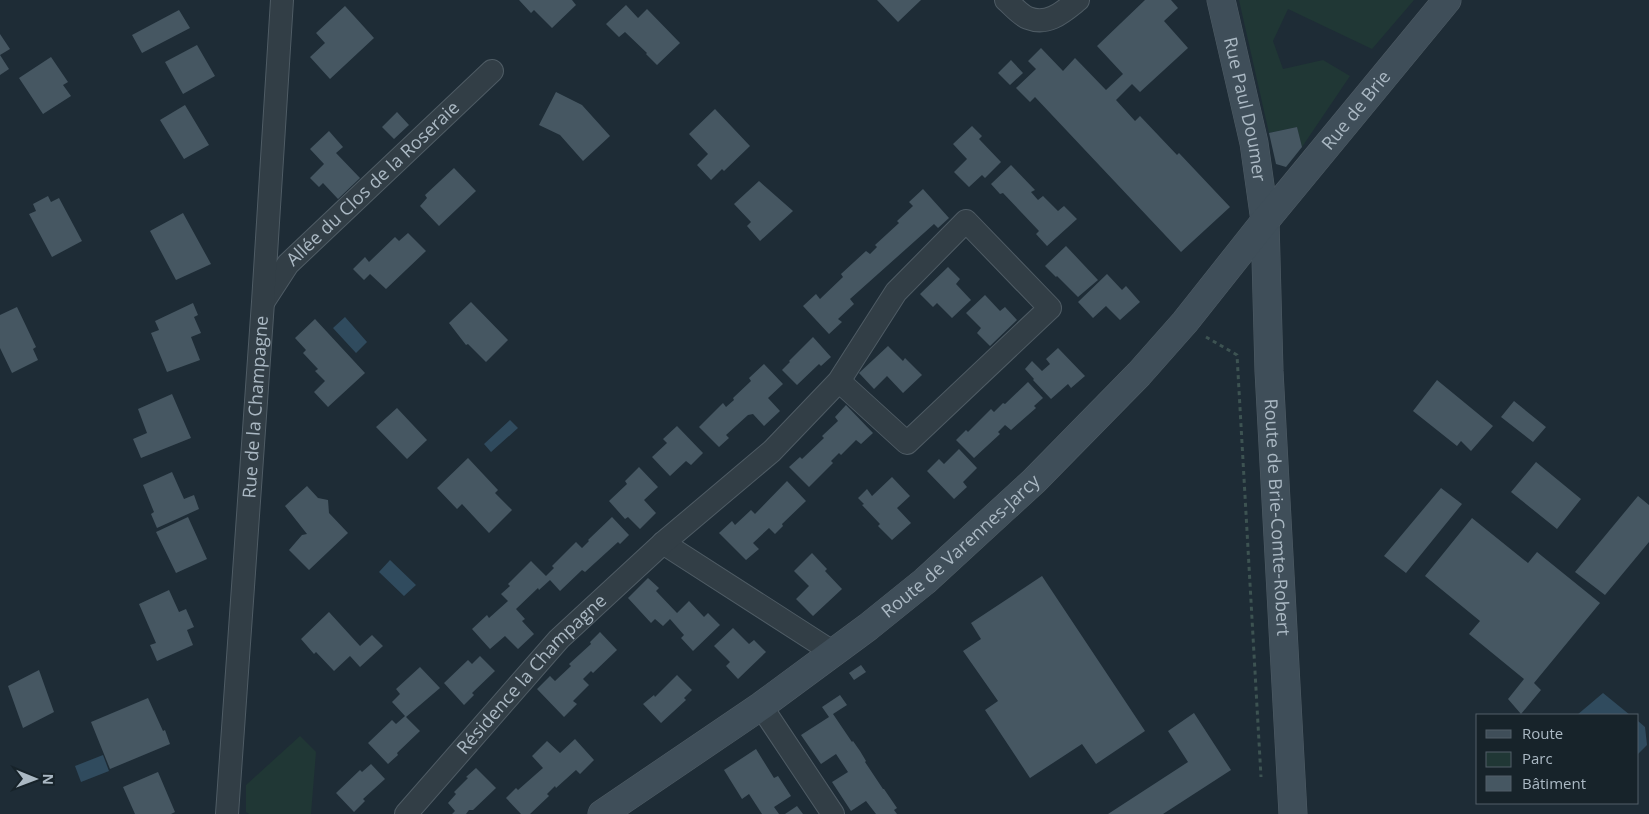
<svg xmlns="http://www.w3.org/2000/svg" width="1649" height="814" viewBox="0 0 1649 814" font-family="'Open Sans',sans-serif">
	<rect width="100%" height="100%" fill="#1e2c36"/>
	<path fill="#203735" d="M1239 0H1414L1372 49 1288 9 1273 41 1283 69 1323 60 1350 76 1302 147 1297 127 1269 133Z
		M300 736 316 752 311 814H249L246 812V785Z"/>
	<path fill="#304b5e" d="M345 317 367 342 356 353 333 328Z
		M510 420 518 428 491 452 484 444Z
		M390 560 416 585 404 596 379 572Z
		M1603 693 1630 715H1577Z
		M1638 721 1645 727 1647 745 1638 754Z
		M103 755 109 771 81 782 75 766Z"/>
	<path fill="#465762" d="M519 0H572L576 5 552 28 534 10 531 13Z
		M877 0H921L898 22Z
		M1145 0H1171L1178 8 1164 21 1188 48 1140 92 1132 84 1116 100 1135 121 1140 116 1177 155 1179 153 1230 207 1181 252 1035 97 1030 102 1016 88 1036 69 1028 61 1041 48 1063 71 1075 58 1106 90 1123 74 1097 46Z
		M626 5 638 18 647 9 680 43 657 65 646 54 647 53 625 32 619 37 606 24Z
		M345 6 374 38 330 79 310 57 325 43 316 33Z
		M179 10 190 28 142 53 132 35Z
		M0 34 10 49 0 55Z
		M197 45 215 76 183 94 165 62Z
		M0 55 9 69 0 75Z
		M51 57 68 82 63 85 71 96 43 114 19 78Z
		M1011 60 1023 73 1010 85 998 73Z
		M556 92 582 105 610 136 583 161 560 135 539 125Z
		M185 105 209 145 184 159 160 120Z
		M715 109 750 146 724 171 722 169 711 180 697 165 708 154 689 134Z
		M397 112 409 125 394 139 382 127Z
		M972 126 982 136 979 139 1001 162 985 178 982 175 969 187 954 172 967 159 953 144Z
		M1297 127 1302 147 1286 167 1276 164 1269 133Z
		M329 131 343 147 336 153 360 178 338 199 323 183 319 187 310 178 324 164 310 149Z
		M1011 165 1035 190 1031 192 1038 200 1043 196 1058 211 1064 206 1077 219 1047 246 1036 234 1039 231 1003 193 1000 194 991 184Z
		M454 168 476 191 439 226 420 206 427 198 425 195Z
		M759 181 793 211 760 241 747 226 751 222 734 204Z
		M923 189 949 218 938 228 934 224 850 299 854 304 838 319 842 322 829 334 803 306 816 294 820 299 843 277 841 274 866 251 870 254 877 247 875 245 899 223 897 221 913 206 909 202Z
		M48 196 51 202 59 198 82 241 52 257 29 214 36 211 33 204Z
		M183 213 211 264 176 280 150 231Z
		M408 233 426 251 386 289 370 274 364 280 353 269 365 257 369 262 395 237 399 241Z
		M1066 246 1098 280 1078 297 1057 276 1056 277 1045 266Z
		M948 267 960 279 956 284 971 300 952 318 937 303 933 307 920 294Z
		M1107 274 1122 290 1126 286 1140 302 1120 320 1106 306 1093 318 1078 302Z
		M985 295 1000 311 1005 307 1017 320 990 346 977 333 981 328 966 313Z
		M471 302 508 340 486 362 468 344 466 345 449 323Z
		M193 303 198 315 194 317 201 333 191 337 200 360 167 372 151 333 159 330 155 321Z
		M17 307 36 347 33 349 38 360 12 373 0 348V315Z
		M315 319 365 373 328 407 314 392 325 381 315 371 318 369 303 353 306 350 295 338Z
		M813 337 831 357 821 366 819 364 797 385 782 370 790 362 789 361Z
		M888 346 903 361 905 358 922 375 903 393 887 376 874 389 859 373Z
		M1058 348 1085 376 1071 388 1068 384 1051 399 1033 380 1034 379 1025 369 1032 361 1042 371 1050 364 1046 359Z
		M764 364 783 384 768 398 780 411 764 426 753 414 748 415 726 435 729 438 719 447 699 427 723 403 726 407 734 400 733 398 751 381 749 378Z
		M1437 380 1493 426 1471 451 1461 441 1457 446 1413 411Z
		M1028 382 1043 398 1034 406 1036 408 1011 430 1005 425 998 432 1000 434 974 458 956 440 966 430 968 432 991 409 994 412 1003 403 1005 404Z
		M172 394 191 438 141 458 133 439 147 433 138 409Z
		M1514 401 1546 427 1533 442 1501 417Z
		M846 405 873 433 861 444 856 440 841 455 839 453 831 461 833 463 809 487 789 467 800 457 802 459 824 438 822 436 838 421 835 417Z
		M397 408 427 440 407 459 376 427Z
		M677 426 703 453 691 465 686 461 670 476 652 457 667 443 663 439Z
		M959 449 977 468 963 482 967 487 954 499 927 471 939 459 944 464Z
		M468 458 498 490 495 493 512 510 489 533 462 504 457 509 437 488Z
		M1536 462 1581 499 1557 529 1511 492Z
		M639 467 658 487 644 500 656 513 640 529 628 517 625 519 609 501 627 484 625 481Z
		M172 472 184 499 194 495 199 509 157 528 151 514 154 512 143 485Z
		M892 477 910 496 897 508 911 523 892 540 878 526 880 524 862 505 864 504 858 498 867 489 872 496Z
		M787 481 806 501 782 524 783 526 775 534 769 528 753 543 759 549 746 560 719 533 732 521 735 525 751 510 755 514Z
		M307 486 318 498 328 500 329 513 348 533 309 570 289 550 302 535 307 534 285 506Z
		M1441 488 1462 504 1406 573 1384 556Z
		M1638 496 1649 505V542L1605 595 1575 572Z
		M188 517 207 559 176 573 156 532Z
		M612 517 629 535 620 544 618 542 585 572 582 570 560 591 550 580 539 590 538 588 516 609 525 619 522 621 534 634 518 649 505 636 490 649 472 629 487 615 489 618 508 601 501 594 510 586 508 584 531 561 546 576 554 568 552 566 576 542 582 548 589 541 588 540Z
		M1472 518 1528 563 1537 552 1600 603 1534 683 1541 690 1521 714 1508 699 1524 679 1469 634 1480 621 1425 576Z
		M812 553 827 569 825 571 842 589 813 616 796 599 809 586 794 571Z
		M1042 576 1145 731 1096 764 1082 744 1030 778 985 710 998 701 963 651 981 639 971 623Z
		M648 578 659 588 656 591 677 613 689 601 704 617 708 613 720 625 693 651 681 638 684 635 670 619 663 626 655 619 651 623 628 598Z
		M169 590 179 612 186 609 194 627 187 630 193 645 157 661 150 645 156 643 139 604Z
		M329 612 360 646 372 635 383 646 360 667 350 656 334 671 316 652 314 654 301 639Z
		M733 628 749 644 754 640 766 652 738 679 726 666 730 662 714 646Z
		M600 632 617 650 593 673 591 671 583 679 589 685 573 701 577 704 564 717 537 689 550 676 555 681 571 666 569 664 591 644 590 642Z
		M480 656 495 671 472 693 474 695 464 705 444 683 468 660 472 664Z
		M861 665 866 672 854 680 849 673Z
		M420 667 440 688 406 717 420 731 397 753 398 755 388 764 368 743 392 720 396 724 405 716 392 702 400 694 396 689Z
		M39 670 54 712 23 728 8 686Z
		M677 675 692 690 684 698 686 700 661 723 643 704 654 695 655 697Z
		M840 695 847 705 833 714 852 742 853 741 860 751 866 761 865 762 883 789H884L897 808 894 810 897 814H876L866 801 851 811 832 782 848 772 836 754 821 764 801 735 829 717 822 707Z
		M148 698 163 731 165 730 170 744 110 769 91 722Z
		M1194 713 1231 770 1163 814H1108L1188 762 1168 731Z
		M575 739 594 760 580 774 576 770 556 788 555 786 547 794 549 796 530 814H521L506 798 516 788 518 790 543 768 532 756 547 741 560 753Z
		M756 749 774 778 778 776 791 796 774 807 779 814H762L749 794 742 799 724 770Z
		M371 764 385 779 363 799 365 801 354 812 336 793 360 770 362 772Z
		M476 768 496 788 473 810H469L466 814H452L455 811 448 803 456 794 454 792 468 778 466 777Z
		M158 772 175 812 171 814H135L123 787Z
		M797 806 803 814H785Z"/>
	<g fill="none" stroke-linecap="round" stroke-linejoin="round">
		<defs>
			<g id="street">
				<path d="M1006 0C1012 5 1020 15 1028 18 1048 26 1063 12 1078 0"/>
				<path id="s1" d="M264 301 288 264 492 71"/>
				<path d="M663 543 834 653"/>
				<path d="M761 706 833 814"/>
				<path id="s2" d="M227 814 263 302 282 0"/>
				<path id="s3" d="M406 814 559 639 663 543 772 451 839 381 896 292 966 221 1050 308 907 443 839 381"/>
			</g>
			<g id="secondary">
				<path id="s4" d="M1221 0 1254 143 1265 221 1269 371 1293 814"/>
				<path id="s5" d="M602 814 761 706 868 627 925 581 1034 481 1139 374 1185 322 1265 221 1447 0"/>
			</g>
		</defs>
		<use href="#street" stroke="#4f5c65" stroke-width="24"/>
		<use href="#secondary" stroke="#4f5c65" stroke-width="29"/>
		<path stroke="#3d5352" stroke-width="3" stroke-dasharray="4 4" stroke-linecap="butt" d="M1206 337 1237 355 1261 777"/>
		<use href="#street" stroke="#323e46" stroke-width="22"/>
		<use href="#secondary" stroke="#3f4e59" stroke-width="28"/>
	</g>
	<g text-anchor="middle" stroke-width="4" stroke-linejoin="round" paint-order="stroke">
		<g font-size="18" fill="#abb9c4" stroke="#17232a">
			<text dy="6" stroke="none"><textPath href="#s4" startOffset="112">Rue Paul Doumer</textPath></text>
			<text dy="6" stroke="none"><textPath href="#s5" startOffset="1038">Rue de Brie</textPath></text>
			<text dy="6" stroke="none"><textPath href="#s1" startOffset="161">Allée du Clos de la Roseraie</textPath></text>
			<text dy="6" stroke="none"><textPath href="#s2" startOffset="408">Rue de la Champagne</textPath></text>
			<text dy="6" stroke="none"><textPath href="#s4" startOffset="522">Route de Brie-Comte-Robert</textPath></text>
			<text dy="6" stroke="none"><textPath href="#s5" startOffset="448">Route de Varennes-Jarcy</textPath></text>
			<text dy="6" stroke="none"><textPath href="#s3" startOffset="188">Résidence la Champagne</textPath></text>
		</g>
	</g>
	<rect x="1476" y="714" width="162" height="90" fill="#17232a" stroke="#525f68"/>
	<rect x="1486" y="730" width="25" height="8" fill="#3f4e59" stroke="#525f68"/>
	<text x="1522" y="739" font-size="15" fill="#abb9c4">Route</text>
	<rect x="1486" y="752" width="25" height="15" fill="#203735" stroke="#525f68"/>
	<text x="1522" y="764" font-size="15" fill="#abb9c4">Parc</text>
	<rect x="1486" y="776" width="25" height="15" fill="#465762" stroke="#525f68"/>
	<text x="1522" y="789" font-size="15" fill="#abb9c4">Bâtiment</text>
	<g transform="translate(35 779) rotate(91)" stroke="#17232a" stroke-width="4" paint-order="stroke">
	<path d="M0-4L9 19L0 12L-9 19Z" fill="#abb9c4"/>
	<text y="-8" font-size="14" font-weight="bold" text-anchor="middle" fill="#abb9c4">N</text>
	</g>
</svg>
